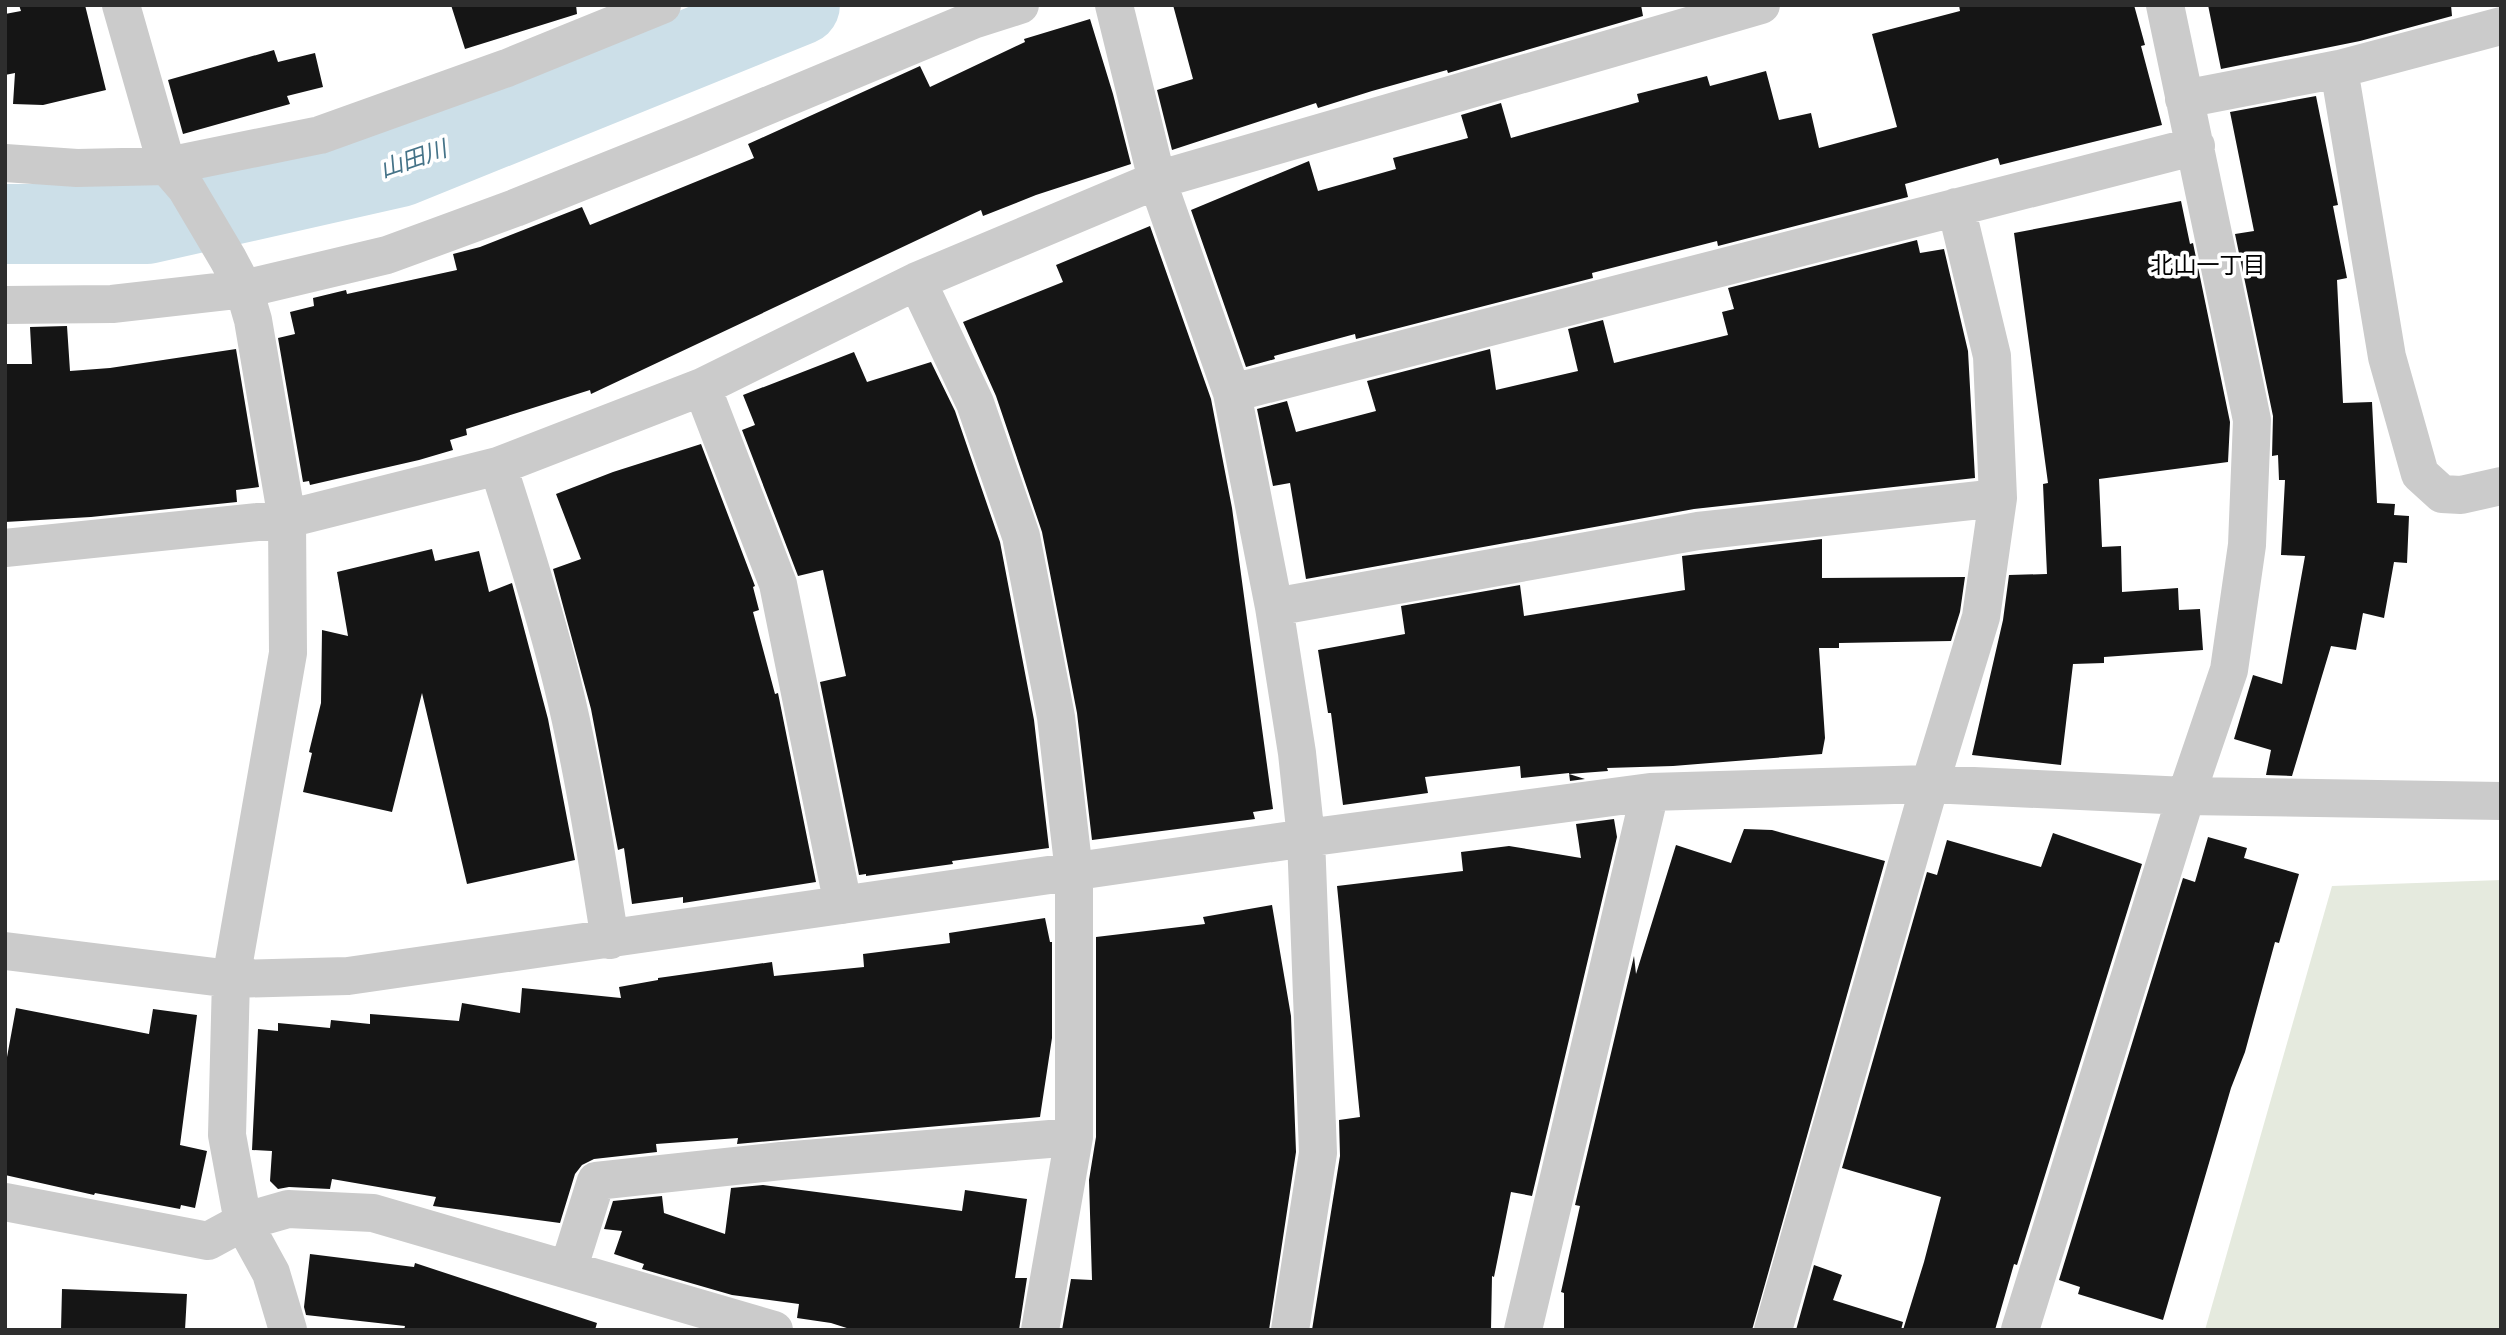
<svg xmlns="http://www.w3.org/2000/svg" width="2506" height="1335" viewBox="0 0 2506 1335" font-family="Karla,'Noto Sans JP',sans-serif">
	<rect width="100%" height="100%" fill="#fff"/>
	<path fill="#e5eade" d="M2501 880V1330H2205L2332 886Z"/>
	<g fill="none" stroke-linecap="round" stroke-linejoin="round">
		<path stroke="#ccdfe8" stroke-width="80" d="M5 224H147L400 167 800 5"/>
	</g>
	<path fill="#151515" d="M19 5H85L106 90 43 105 13 104 15 73 5 75V14L21 11Z
		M451 5H576L577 14 465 49Z
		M1173 5H1641L1643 16 1448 73 1447 70 1372 91 1318 108 1316 103 1172 150 1157 90 1193 79Z
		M1959 5H2134L2145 45 2141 46 2162 125 2000 165 1998 158 1905 184 1908 197 1718 246 1717 241 1592 273 1593 278 1356 339 1355 334 1274 356 1275 359 1246 367 1191 210 1309 161 1318 191 1396 169 1393 158 1468 138 1461 115 1501 103 1511 138 1639 102 1637 94 1707 76 1710 86 1766 71 1779 120 1811 113 1819 148 1897 127 1872 34 1960 11Z
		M2208 5H2451L2452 16 2360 41 2221 69Z
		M1090 19 1113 94 1131 164 1036 195 983 216 981 210 591 394 590 390 466 429 467 435 450 440 453 450 419 460 310 485 309 481 303 482 278 338 295 334 290 312 314 306 313 298 346 290 347 294 457 270 453 254 480 247 582 207 590 225 754 158 748 144 920 66 930 87 1025 42 1024 39Z
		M274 50 278 62 315 53 323 87 287 96 290 104 183 134 168 80Z
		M2316 96 2338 205 2333 206 2347 278 2337 280 2343 403 2372 402 2377 503 2395 504 2394 515 2409 516 2407 563 2394 562 2384 618 2363 613 2356 650 2331 646 2292 776 2266 775 2271 750 2234 739 2253 675 2282 684 2305 556 2281 555 2285 480H2279L2278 455 2272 456 2273 416 2235 234 2254 231 2230 112Z
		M2181 201 2190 244 2193 243 2230 422 2228 462 2099 479 2102 547 2121 546 2122 592 2178 588 2179 610 2200 609 2203 650 2104 657V663L2073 664 2061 765 1972 755 2003 620 2009 575 2047 574 2043 484 2048 483 2014 233Z
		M1150 226 1211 399 1232 508 1273 809 1253 812 1255 819 1092 840 1077 713 1042 532 996 396 963 322 1063 282 1056 265Z
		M1917 240 1920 253 1944 249 1968 351 1975 478 1694 509 1306 579 1290 483 1273 486 1257 409 1287 401 1296 432 1376 411 1367 381 1490 349 1496 390 1578 371 1568 329 1603 320 1614 363 1728 335 1722 312 1734 309 1728 288Z
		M67 326 70 371 110 368 236 349 259 487 236 490 237 502 91 517 5 522V364H32L30 327Z
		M854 352 867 382 931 362 955 411 1000 542 1034 720 1049 848 952 861 953 864 866 876V874L859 875 820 682 846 676 823 570 798 576 742 430 755 425 743 395Z
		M701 444 755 586 753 587 759 610 753 612 775 694 778 693 816 882 683 903V897L632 904 624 848 618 850 591 709 553 569 581 559 556 494 613 472Z
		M1822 539V578L1965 577 1960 612 1951 641 1839 643V648H1819L1825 738 1822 754 1673 766 1607 768 1608 771 1569 774 1585 779 1570 781 1569 773 1521 778 1520 766 1425 777 1428 793 1343 805 1331 713H1328L1318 650 1405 634 1401 606 1520 585 1524 616 1685 590 1682 556Z
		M432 549 435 561 479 551 489 592 512 583 548 719 575 860 467 884 422 693 392 812 303 792 312 753 309 752 321 703 322 630 348 636 337 572Z
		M1614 819 1617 837 1532 1196 1511 1192 1494 1277 1492 1276 1491 1330H1312L1340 1156 1339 1120 1360 1117 1337 886 1463 871 1461 852 1509 846 1581 858 1576 824Z
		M1744 829 1772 830 1885 861 1752 1330H1564V1293L1561 1292 1580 1206 1575 1205 1634 956 1636 974 1676 845 1731 863Z
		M2053 833 2142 864 2017 1265 2014 1264 1995 1330H1903L1924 1262 1941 1197 1842 1168 1927 872 1937 875 1947 840 2041 867Z
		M2208 837 2247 848 2244 858 2299 874 2279 943 2275 942 2245 1052 2231 1088 2163 1320 2078 1294 2080 1287 2059 1280 2183 878 2195 882Z
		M1272 905 1291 1016 1296 1152 1269 1330H1062L1071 1279 1092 1280 1089 1180 1096 1137V937L1205 924 1203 917Z
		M1045 918 1050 942H1052V1038L1040 1117 737 1144 738 1138 656 1144 657 1152 594 1159 582 1165 575 1174 560 1223 433 1206 436 1197 332 1179 330 1189 289 1187 278 1189 270 1181 272 1151 252 1150 258 1029 278 1031V1023L330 1028 331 1020 370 1024V1014L459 1021 462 1003 520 1013 522 988 621 998 619 987 658 980V978L772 962 774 976 864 967 863 954 950 943 949 933Z
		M16 1008 149 1034 153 1009 197 1015 180 1145 207 1151 195 1208 181 1205 180 1209 95 1193 94 1195 5 1175V1068Z
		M763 1185 962 1211 965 1190 1027 1199 1015 1278H1027L1019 1330H853L831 1323 797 1318 799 1304 732 1295 642 1269 644 1264 614 1254 622 1231 604 1229 613 1201 662 1196 664 1213 725 1234 731 1188Z
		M310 1254 414 1267 415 1263 597 1323 595 1330H404L405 1326 306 1315 304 1307Z
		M1814 1265 1842 1275 1833 1300 1903 1322 1901 1330H1796Z
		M62 1289 187 1294 185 1330H61Z"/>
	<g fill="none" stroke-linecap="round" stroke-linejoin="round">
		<path stroke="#cbcbcb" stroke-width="38" d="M121 5 167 166 186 188 228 259 244 289 253 320 287 519 288 653 231 979 227 1135 243 1222 271 1273 288 1330
			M1114 5 1157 180 1232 393 1274 607 1297 753 1306 838 1318 1153 1290 1330
			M2339 69 2387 357 2420 474 2442 494 2461 495 2501 486
			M2184 99 2339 69 2501 26
			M5 163 77 168 167 166 320 135 507 68 662 5
			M917 281 975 403 1021 536 1056 717 1074 872V1137L1040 1330
			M5 305 112 304 244 289 387 255 515 208 690 138 973 20 1020 5
			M702 387 778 584 843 905
			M1232 393 2196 146
			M498 466C521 537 544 609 562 682 583 767 596 853 610 940
			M5 548 287 519 498 466 702 387 917 281 1157 180 1761 5
			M1274 607 1698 531 1998 498
			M5 951 231 979 348 976 1306 838 1650 792 1930 784 2186 796 2501 801
			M5 1202 208 1241 243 1222 288 1209 373 1213 774 1330
			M568 1270 596 1181 781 1161 1074 1137
			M1523 1330 1650 792
			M1773 1330 1930 784 1981 617 1998 498 1992 356 1956 207
			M2020 1330 2186 796 2229 670 2247 545 2252 420 2165 5"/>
	</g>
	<g text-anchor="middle" stroke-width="7" stroke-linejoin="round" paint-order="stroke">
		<g font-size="23" font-style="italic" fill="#457388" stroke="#fff">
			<text transform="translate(413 159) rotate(-19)" y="8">山田川</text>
		</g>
		<g font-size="23" fill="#000" stroke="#fff">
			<text x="2208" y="273">北山一丁目</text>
		</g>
	</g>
	<rect width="2506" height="1335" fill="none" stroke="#2e2e2e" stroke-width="14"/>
</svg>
